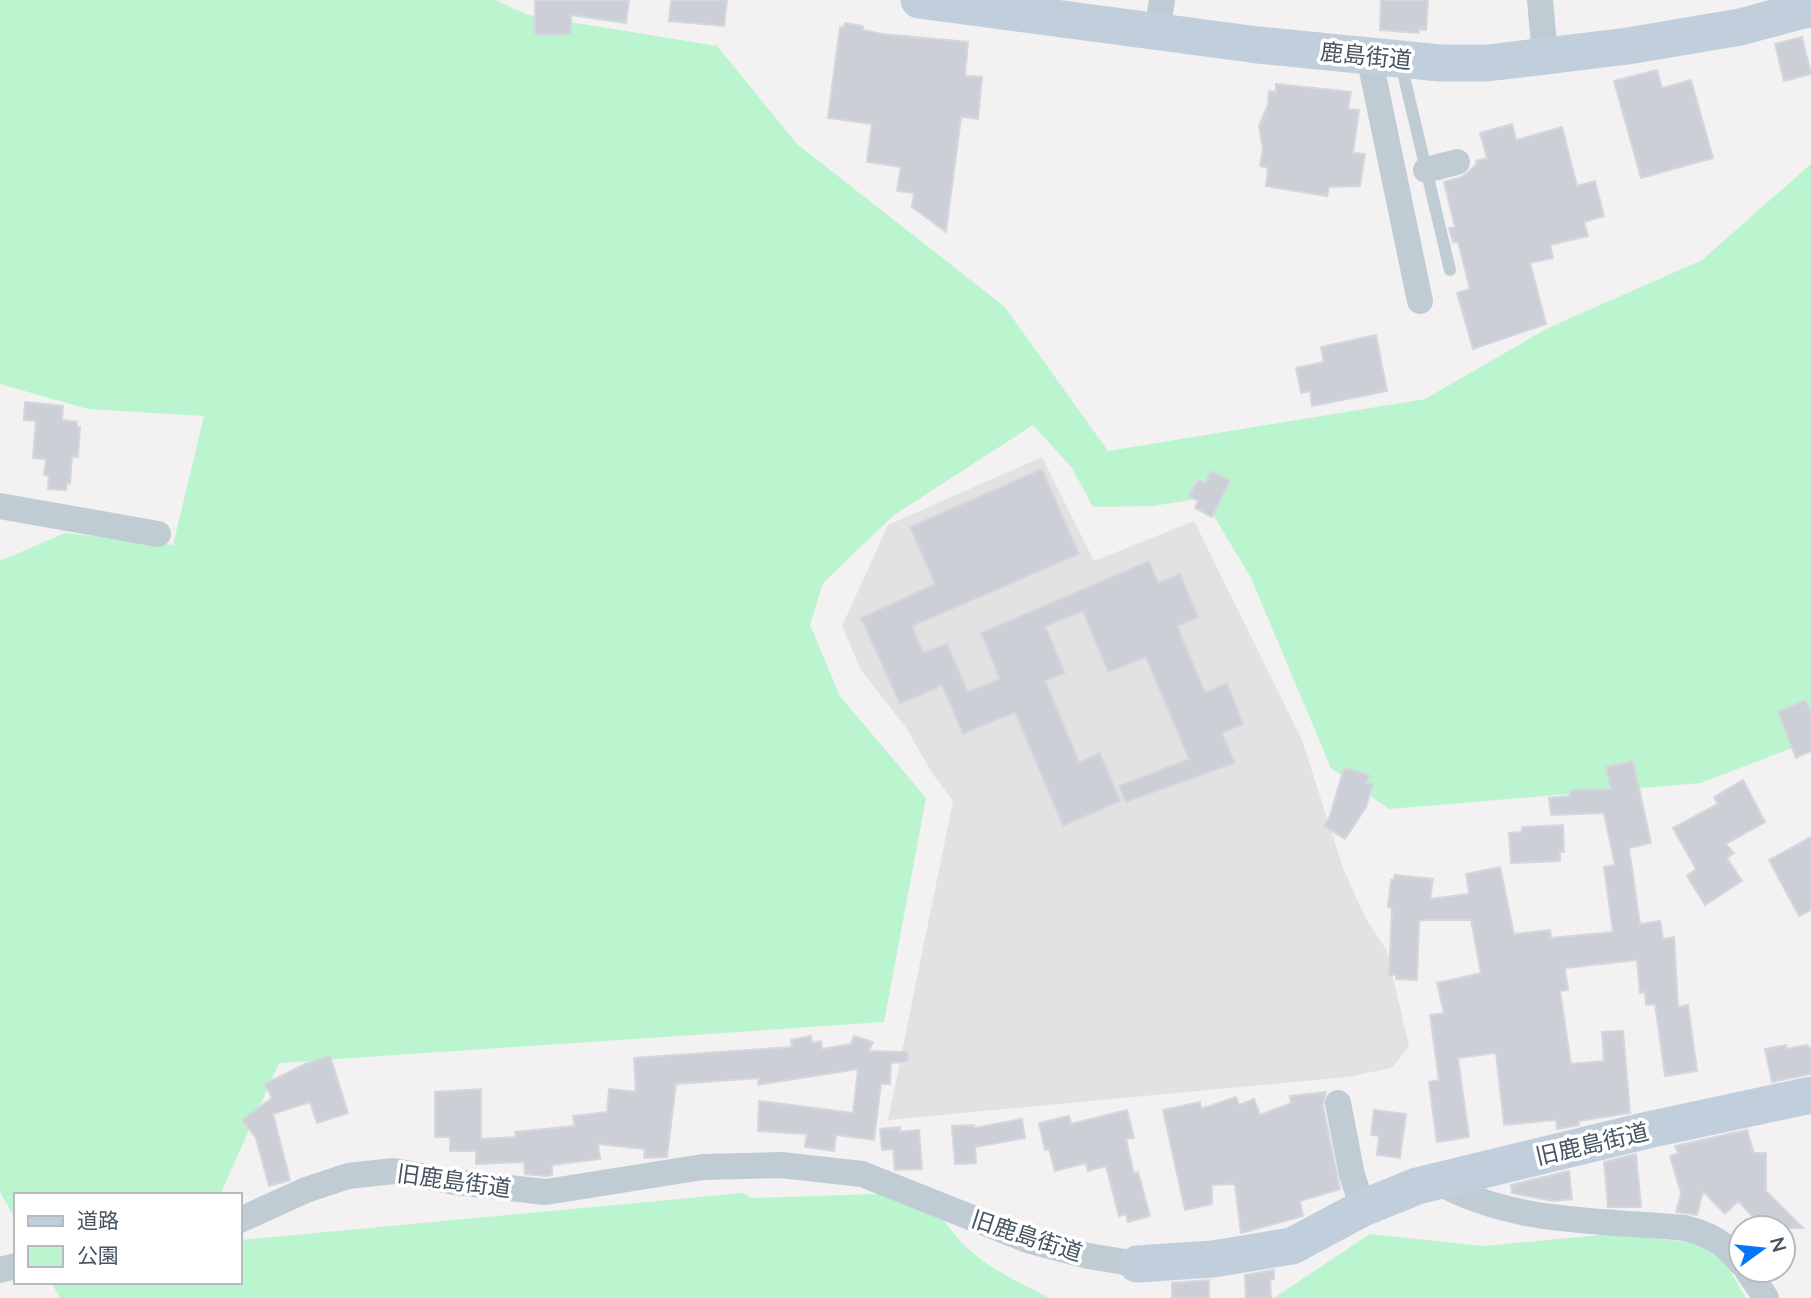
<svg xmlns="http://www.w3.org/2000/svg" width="1811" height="1298" viewBox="0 0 1811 1298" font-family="Lato,'Noto Sans JP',sans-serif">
	<rect width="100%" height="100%" fill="#f3f1f1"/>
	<path fill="#e4e1e3" d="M1042 457 1094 561 1194 521 1302 740 1343 868 1365 917 1387 951 1409 1046 1392 1068 1347 1077 888 1120 953 801 932 773 907 729 861 670 842 626 888 525Z"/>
	<path fill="#bbf5d0" d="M0 0H495L528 15 717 46 797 144 1005 307 1108 451 1425 399 1548 328 1702 260 1811 164V732L1794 747 1701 783 1389 809 1331 768 1251 578 1203 498 1153 506 1093 507 1072 468 1033 425 894 515 823 583 810 625 840 696 926 798 884 1022 279 1063 220 1195H16V1220L0 1192V561L65 533 173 545 204 416 88 409 0 384Z
		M743 1193 752 1198 877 1194 935 1207C968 1260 996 1270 1049 1298H60L51 1282H240V1240Z
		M1370 1234 1483 1246 1611 1234 1715 1245 1746 1298H1274Z"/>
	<path fill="#ccd0d6" stroke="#d4d7dd" stroke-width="2" d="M535 0H629L626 23 571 15V34H535Z
		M671 0H727L724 26 669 21Z
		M1381 0H1428L1426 30 1419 29V33L1380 30Z
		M845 23 863 26V30L882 34 968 42 965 76 982 77 978 119 961 117 946 232 912 207 914 193 897 191 901 167 867 162 872 124 828 118 840 27H844Z
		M1802 37 1811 74 1784 81 1775 44Z
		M1657 70 1662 88 1691 80 1713 158 1641 178 1614 81Z
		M1276 84 1351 92 1348 109 1359 110 1353 153 1365 154 1360 186 1329 187 1327 196 1266 186 1268 168 1260 166 1263 149 1259 126 1268 105 1269 91 1276 92Z
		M1512 124 1516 140 1562 127 1577 186 1595 181 1604 216 1584 222 1588 236 1550 245 1553 258 1530 263 1546 324 1473 349 1457 293 1470 289 1458 242H1453L1449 228 1455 227 1444 182 1462 177 1477 164 1476 161 1487 158 1480 133Z
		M1376 335 1387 391 1312 406 1310 391 1301 393 1296 368 1324 362 1321 347Z
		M25 402 63 406 62 420 77 422V427H80L78 457 72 456 70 484 67 483 66 490 48 489 49 476 44 475 46 459 33 458 36 421 24 420Z
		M1042 469 1079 554 912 626 923 653 947 644 968 692 1000 679 981 633 1149 561 1158 583 1180 574 1198 617 1177 626 1205 693 1227 683 1243 724 1222 733 1235 763 1126 802 1119 786 1189 759 1146 657 1108 672 1083 611 1045 626 1065 673 1045 681 1079 762 1100 753 1120 801 1063 826 1015 712 963 734 942 685 900 704 861 618 935 584 910 527Z
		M1211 471 1230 481 1212 517 1195 508 1198 501 1189 496 1198 480 1205 484Z
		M1805 700 1811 712V751L1796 758 1778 712Z
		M1633 761 1651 843 1629 848 1640 924 1660 921 1663 939 1674 937 1678 1007 1688 1005 1697 1071 1665 1076 1655 1004 1646 1005 1645 992 1640 993 1637 960 1565 968 1568 990 1560 991 1571 1064 1604 1061 1602 1032 1623 1031 1630 1113 1578 1121 1579 1125 1557 1129 1556 1120 1504 1125 1496 1053 1458 1058 1469 1137 1437 1142 1429 1082 1439 1080 1430 1015 1444 1013 1437 983 1481 973 1471 920H1426L1419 921 1417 980 1396 979V975H1389L1392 908 1388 907 1391 880H1394L1395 875 1433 879 1430 899 1469 894 1466 874 1500 867 1514 934 1550 930 1551 938 1613 932 1604 867 1615 865 1604 813 1551 815 1549 798 1570 796V790L1611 789 1606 767Z
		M1344 768 1369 775 1366 783 1373 784 1366 807 1345 839 1324 826 1330 816Z
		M1743 780 1765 822 1726 844 1734 853 1727 858 1742 881 1705 905 1687 876 1696 869 1673 828 1718 804 1714 797Z
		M1563 825 1564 852H1560V861L1511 863 1509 833 1522 832V827Z
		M1811 837V910L1799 916 1769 860Z
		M811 1036 812 1043 821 1041 822 1049 851 1044 854 1036 873 1042 869 1051 907 1052 908 1061 891 1063 890 1084H881L874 1140 836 1135 834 1151 805 1147 807 1134 758 1131 759 1101 853 1113 858 1069 758 1085 759 1078 676 1084 667 1157 644 1158 645 1149 598 1144 600 1159 552 1165V1175L546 1176 525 1174 524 1162 476 1164V1151H450V1137H435V1092L481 1089V1139L516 1137 515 1132 575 1126 573 1116 607 1112 609 1089 636 1092 634 1058 792 1047 791 1040Z
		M1786 1045 1787 1049 1807 1045 1811 1050V1074L1772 1082 1765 1049Z
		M330 1056 348 1113 317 1123 310 1102 273 1114 290 1180 269 1186 256 1138 242 1120 272 1098 265 1084 305 1064Z
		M1326 1092 1323 1106 1340 1189 1300 1201 1303 1216 1241 1233 1235 1184 1212 1185V1204L1185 1210 1163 1110 1200 1102 1201 1109 1236 1097 1239 1105 1254 1099 1260 1115 1291 1103 1290 1096Z
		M1127 1110 1134 1138 1126 1139 1134 1174 1138 1172 1150 1216 1128 1222 1126 1214 1119 1216 1106 1166 1088 1171 1086 1163 1055 1171 1049 1149 1045 1150 1039 1123 1069 1116 1071 1124Z
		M1374 1110 1406 1114 1400 1158 1377 1155 1379 1136 1371 1135Z
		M1022 1119 1025 1138 975 1147 976 1163 955 1164 952 1126 974 1125V1128Z
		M900 1127V1132L919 1130 922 1169 895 1170 893 1149 882 1150 880 1129Z
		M1747 1130 1754 1153H1766V1191L1803 1228H1764L1738 1201 1725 1214 1703 1191 1697 1215 1676 1212 1681 1193 1670 1156 1678 1153 1675 1146Z
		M1636 1154 1641 1207H1608L1604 1162Z
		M1569 1171 1572 1199 1553 1201 1512 1193 1511 1185Z
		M1274 1270V1279H1270L1271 1298H1246L1245 1275Z
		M1209 1280V1298H1172V1283Z"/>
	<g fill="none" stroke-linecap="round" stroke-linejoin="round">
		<path stroke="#c0ccd4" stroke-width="12" d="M1401 64 1450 270"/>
		<path stroke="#c0ccd4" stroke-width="26" d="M1540 0 1545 55
			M1157 31 1162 0
			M1369 56 1420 301
			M1426 170 1457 162
			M0 506 158 534
			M1338 1103 1352 1175 1363 1208
			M1436 1181C1514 1225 1600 1220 1685 1228 1711 1235 1724 1242 1741 1263
			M240 1220 306 1190 348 1176 394 1171 455 1182 546 1192 703 1167 781 1165 862 1174 1030 1241 1088 1256 1137 1264
			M0 1270 16 1266
			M1747 1270 1766 1298"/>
		<path stroke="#c1cfdc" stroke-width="37" d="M919 0 1258 45 1440 63H1487L1628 46 1740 27 1811 8
			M1137 1264 1213 1259 1292 1246 1363 1208 1417 1186 1648 1130 1811 1095"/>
	</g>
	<g text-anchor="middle" stroke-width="7" stroke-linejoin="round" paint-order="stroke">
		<g font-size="23" fill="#465561" stroke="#fff">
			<text transform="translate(1366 56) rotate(6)" y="8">鹿島街道</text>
			<text transform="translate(1592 1144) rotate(-13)" y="8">旧鹿島街道</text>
			<text transform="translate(454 1181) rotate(8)" y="8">旧鹿島街道</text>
			<text transform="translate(1027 1236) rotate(18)" y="8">旧鹿島街道</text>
		</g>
	</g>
	<rect x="14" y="1193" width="228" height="91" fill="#ffffff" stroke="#b5bbc0" stroke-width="2"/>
	<rect x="28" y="1216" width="35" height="10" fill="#c1cfdc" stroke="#b5bbc0" stroke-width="2"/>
	<text x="77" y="1228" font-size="21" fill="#465561">道路</text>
	<rect x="28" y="1246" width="35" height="21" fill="#bbf5d0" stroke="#b5bbc0" stroke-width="2"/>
	<text x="77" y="1263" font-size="21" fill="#465561">公園</text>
	<g transform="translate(1762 1249) rotate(75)"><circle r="33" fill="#ffffff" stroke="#b5bbc0" stroke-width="2"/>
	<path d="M0-5L12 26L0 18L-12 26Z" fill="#0376fb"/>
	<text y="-10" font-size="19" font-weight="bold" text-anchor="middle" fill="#465561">N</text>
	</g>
</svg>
